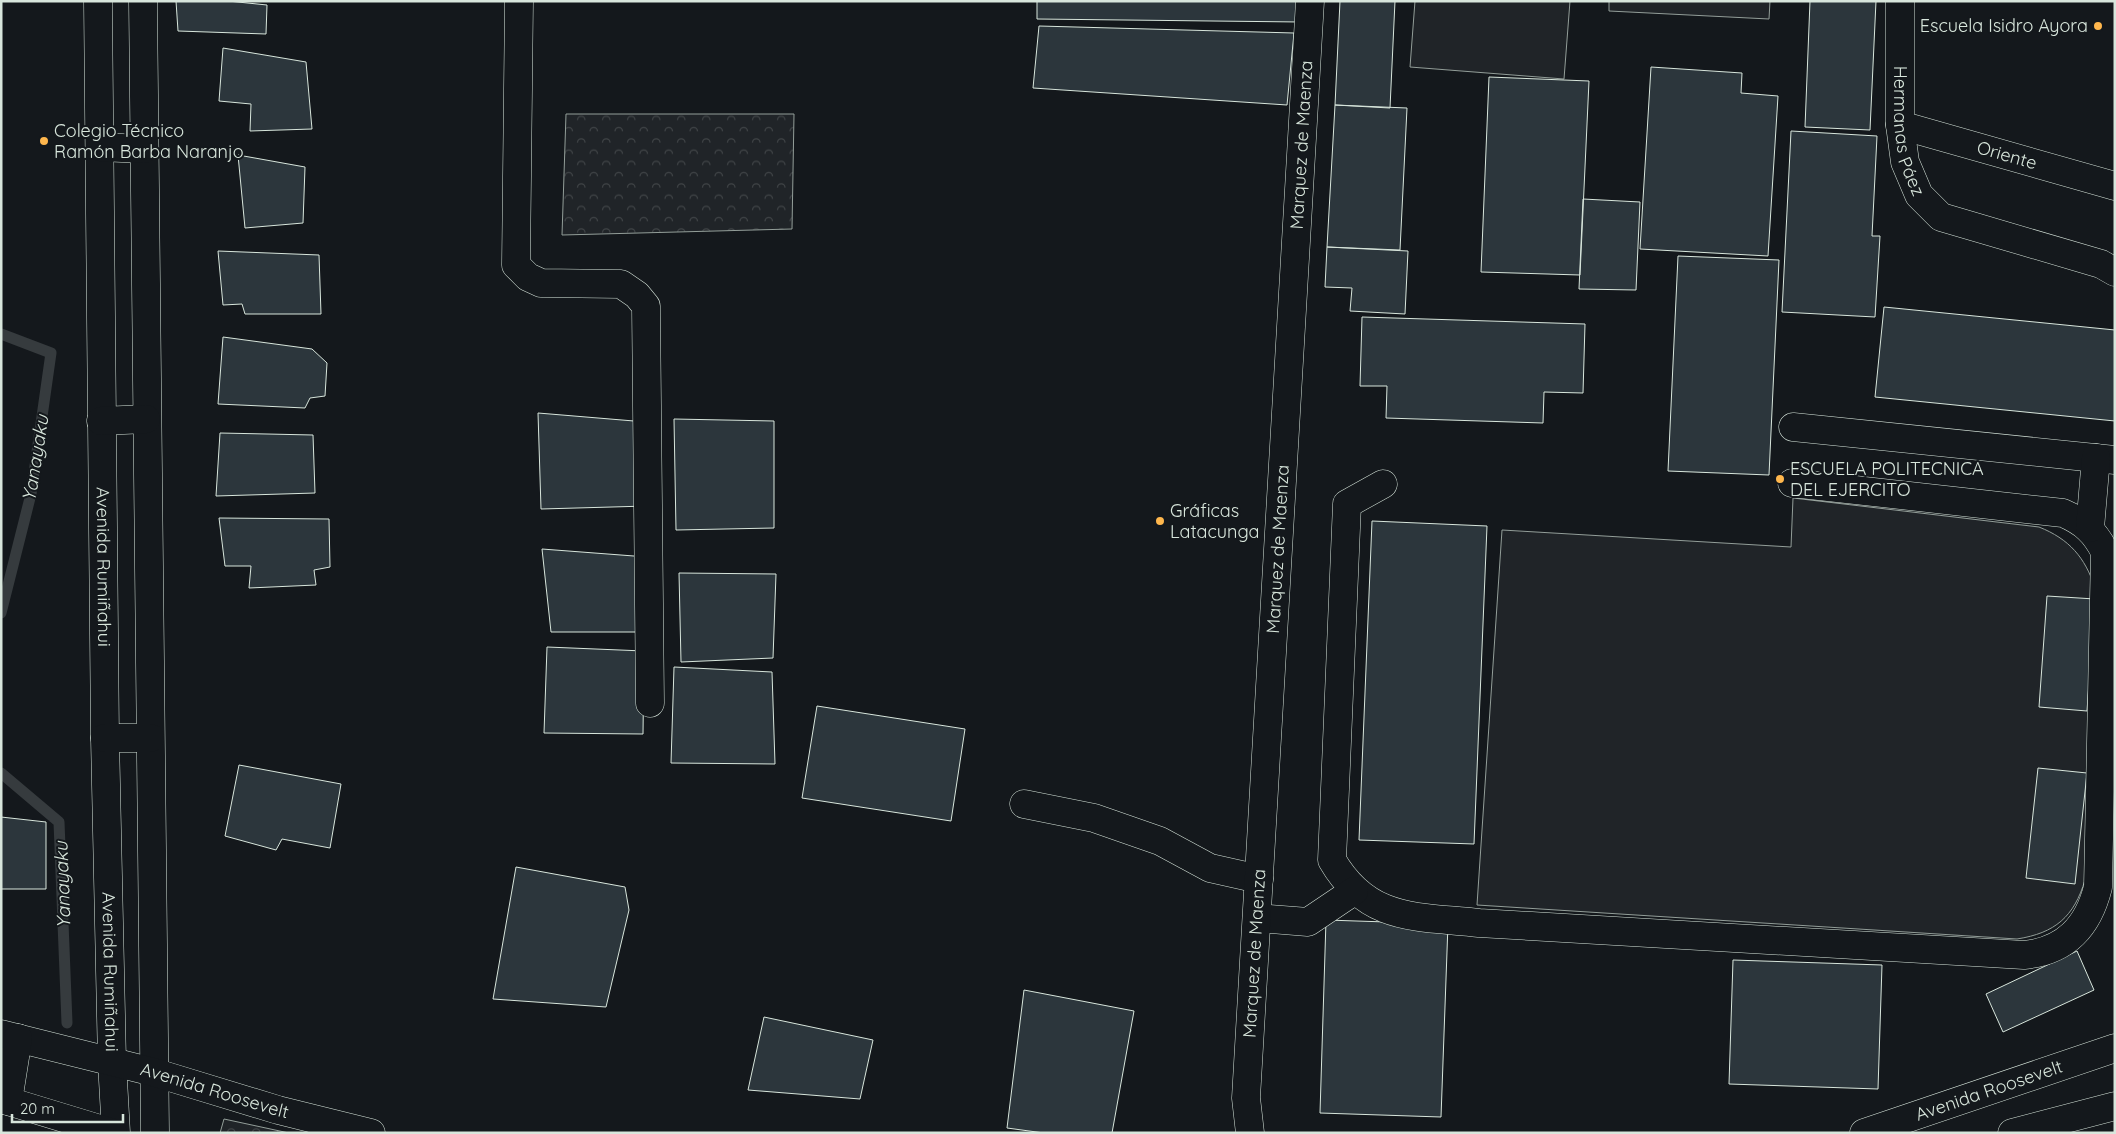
<svg xmlns="http://www.w3.org/2000/svg" width="2116" height="1134" viewBox="0 0 2116 1134" font-family="Quicksand,sans-serif">
	<defs>
		<pattern id="park-crowns" width="20" height="18" patternUnits="userSpaceOnUse" patternTransform="scale(1.25)"><rect width="20" height="18" fill="#202428"/><path d="M2 6a3 3 0 1 1 6 0M12 15a3 3 0 1 1 6 0" fill="none" stroke="#404447"/></pattern>
	</defs>
	<rect width="100%" height="100%" fill="#14181c"/>
	<path fill="url(#park-crowns)" stroke="#939e99" d="M566 114H794L792 229 562 235Z
		M224 1119 289 1133H220Z"/>
	<path fill="#202428" stroke="#939e99" d="M1415 1H1570L1564 79 1410 67Z
		M1609 1H1770L1769 19 1609 11Z
		M1793 498 2039 527C2069 539 2085 557 2095 588L2085 880C2074 917 2055 933 2017 939L1477 905 1502 530 1791 547Z"/>
	<g fill="none" stroke-linecap="round" stroke-linejoin="round">
		<path stroke="#363b3e" stroke-width="11" d="M1 334 51 353 31 494 1 613
			M1 773 59 822 67 1023"/>
	</g>
	<path fill="#2c363c" stroke="#d8e6dc" d="M176 1H228L267 5 266 34 178 31Z
		M1037 1H1301L1300 22 1037 19Z
		M1340 1H1395L1390 108 1335 105Z
		M1810 1H1876L1870 130 1805 127Z
		M1039 26 1294 33 1287 105 1033 88Z
		M223 48 306 62 312 129 250 131 251 104 219 101Z
		M1651 67 1742 73 1741 93 1778 96 1768 256 1640 249Z
		M1489 77 1589 81 1580 275 1481 272Z
		M1335 105 1407 108 1400 250 1327 247Z
		M1791 131 1877 136 1872 236H1880L1875 317 1782 312Z
		M238 155 305 167 303 223 245 228Z
		M1583 199 1640 202 1636 290 1579 289Z
		M1327 247 1408 251 1405 314 1350 311 1352 288 1325 287Z
		M218 251 319 255 321 314H245L242 304 223 305Z
		M1678 256 1779 260 1769 475 1668 471Z
		M1884 307 2115 330V421L1875 397Z
		M1362 317 1585 324 1583 393 1544 392 1543 423 1386 418 1387 386H1360Z
		M223 337 312 349 327 363 325 396 310 398 305 408 218 404Z
		M538 413 646 422 647 506 541 509Z
		M674 419 774 421V528L676 530Z
		M220 433 313 435 315 493 216 496Z
		M219 518 329 519 330 567 314 570 316 585 249 588 251 566H225Z
		M1372 521 1487 526 1474 844 1359 840Z
		M542 549 647 557 645 632H551Z
		M679 573 776 574 773 658 681 662Z
		M2047 596 2095 599 2087 711 2039 707Z
		M547 647 644 651 643 734 544 733Z
		M674 667 772 672 775 764 671 763Z
		M817 706 965 729 951 821 802 798Z
		M239 765 341 784 330 848 282 839 276 850 225 836Z
		M2038 768 2087 773 2075 884 2026 878Z
		M1 817 46 822V889H1Z
		M516 867 625 887 629 910 606 1007 493 999Z
		M1326 920 1448 924 1441 1117 1320 1113Z
		M2077 951 2094 990 2003 1032 1986 994Z
		M1733 960 1882 965 1878 1089 1729 1084Z
		M1024 990 1134 1011 1112 1133H1044L1007 1128Z
		M764 1017 873 1040 860 1099 748 1090Z"/>
	<g fill="none" stroke-linecap="round" stroke-linejoin="round">
		<defs>
			<g id="minor">
				<path id="s1" d="M98 1 105 738 112 1062 116 1133"/>
				<path d="M143 1 155 1133"/>
				<path d="M519 1 516 265 528 277 541 283 621 284 637 295 646 306 650 703"/>
				<path id="s2" d="M1900 1V125L1905 162 1919 195 1941 217 2101 264 2115 272"/>
				<path id="s3" d="M1900 125 2115 186"/>
				<path d="M100 147 144 149"/>
				<path d="M101 421 146 419"/>
				<path d="M1793 427 2115 460"/>
				<path d="M1383 484 1347 504 1332 860C1368 922 1416 916 1479 923L2024 955C2065 951 2088 927 2098 887L2105 552C2095 532 2084 522 2063 513L1792 483"/>
				<path d="M2090 528 2096 458"/>
				<path d="M105 738H150"/>
				<path d="M1024 804 1094 818 1160 841 1210 868 1259 879"/>
				<path d="M1257 918 1308 922 1354 891"/>
				<path id="s4" d="M1 1034 153 1072 278 1110 371 1133"/>
				<path d="M1 1099 113 1133"/>
				<path d="M8 1101 18 1038"/>
				<path id="s5" d="M1250 1133 1246 1098 1310 1"/>
				<path id="s6" d="M1864 1133 2115 1048"/>
				<path d="M2012 1133 2115 1106"/>
			</g>
		</defs>
		<use href="#minor" stroke="#d8e6dc" stroke-width="29"/>
		<use href="#minor" stroke="#14181c" stroke-width="28"/>
	</g>
	<g fill="#ffb74d" stroke="#14181c" stroke-width="2">
		<circle cx="2098" cy="26" r="5"/>
		<circle cx="44" cy="141" r="5"/>
		<circle cx="1780" cy="479" r="5"/>
		<circle cx="1160" cy="521" r="5"/>
	</g>
	<g text-anchor="middle" stroke-width="4" stroke-linejoin="round" paint-order="stroke">
		<g font-size="18" fill="#d8e6dc" stroke="#14181c" text-anchor="start">
			<text x="2088" y="32" text-anchor="end">Escuela Isidro Ayora</text>
			<text x="54" y="137">Colegio Técnico<tspan x="54" dy="21">Ramón Barba Naranjo</tspan></text>
			<text x="1790" y="475">ESCUELA POLITECNICA<tspan x="1790" dy="21">DEL EJERCITO</tspan></text>
			<text x="1170" y="517">Gráficas<tspan x="1170" dy="21">Latacunga</tspan></text>
		</g>
		<g font-size="18" fill="#d8e6dc" stroke="#14181c">
			<text dy="6" stroke="none"><textPath href="#s2" startOffset="131">Hermanas Páez</textPath></text>
			<text dy="6" stroke="none"><textPath href="#s5" startOffset="990">Marquez de Maenza</textPath></text>
			<text dy="6" stroke="none"><textPath href="#s3" startOffset="111">Oriente</textPath></text>
			<text dy="6" stroke="none"><textPath href="#s5" startOffset="585">Marquez de Maenza</textPath></text>
			<text dy="6" stroke="none"><textPath href="#s1" startOffset="566">Avenida Rumiñahui</textPath></text>
			<text dy="6" stroke="none"><textPath href="#s5" startOffset="180">Marquez de Maenza</textPath></text>
			<text dy="6" stroke="none"><textPath href="#s1" startOffset="971">Avenida Rumiñahui</textPath></text>
			<text dy="6" stroke="none"><textPath href="#s6" startOffset="132">Avenida Roosevelt</textPath></text>
			<text dy="6" stroke="none"><textPath href="#s4" startOffset="221">Avenida Roosevelt</textPath></text>
		</g>
		<g font-size="19" font-style="italic" fill="#d8e6dc" stroke="#14181c">
			<text transform="translate(35 458) rotate(-81)" y="7">Yanayaku</text>
			<text transform="translate(62 885) rotate(-92)" y="7">Yanayaku</text>
		</g>
	</g>
	<rect width="2116" height="1134" fill="none" stroke="#d8e6dc" stroke-width="5"/>
	<path d="M12 1114v8h111v-8" fill="none" stroke="#d8e6dc" stroke-width="2.5"/>
	<text x="20" y="1114" font-size="15" fill="#d8e6dc" stroke="#14181c" stroke-width="4" paint-order="stroke">20 m</text>
</svg>
